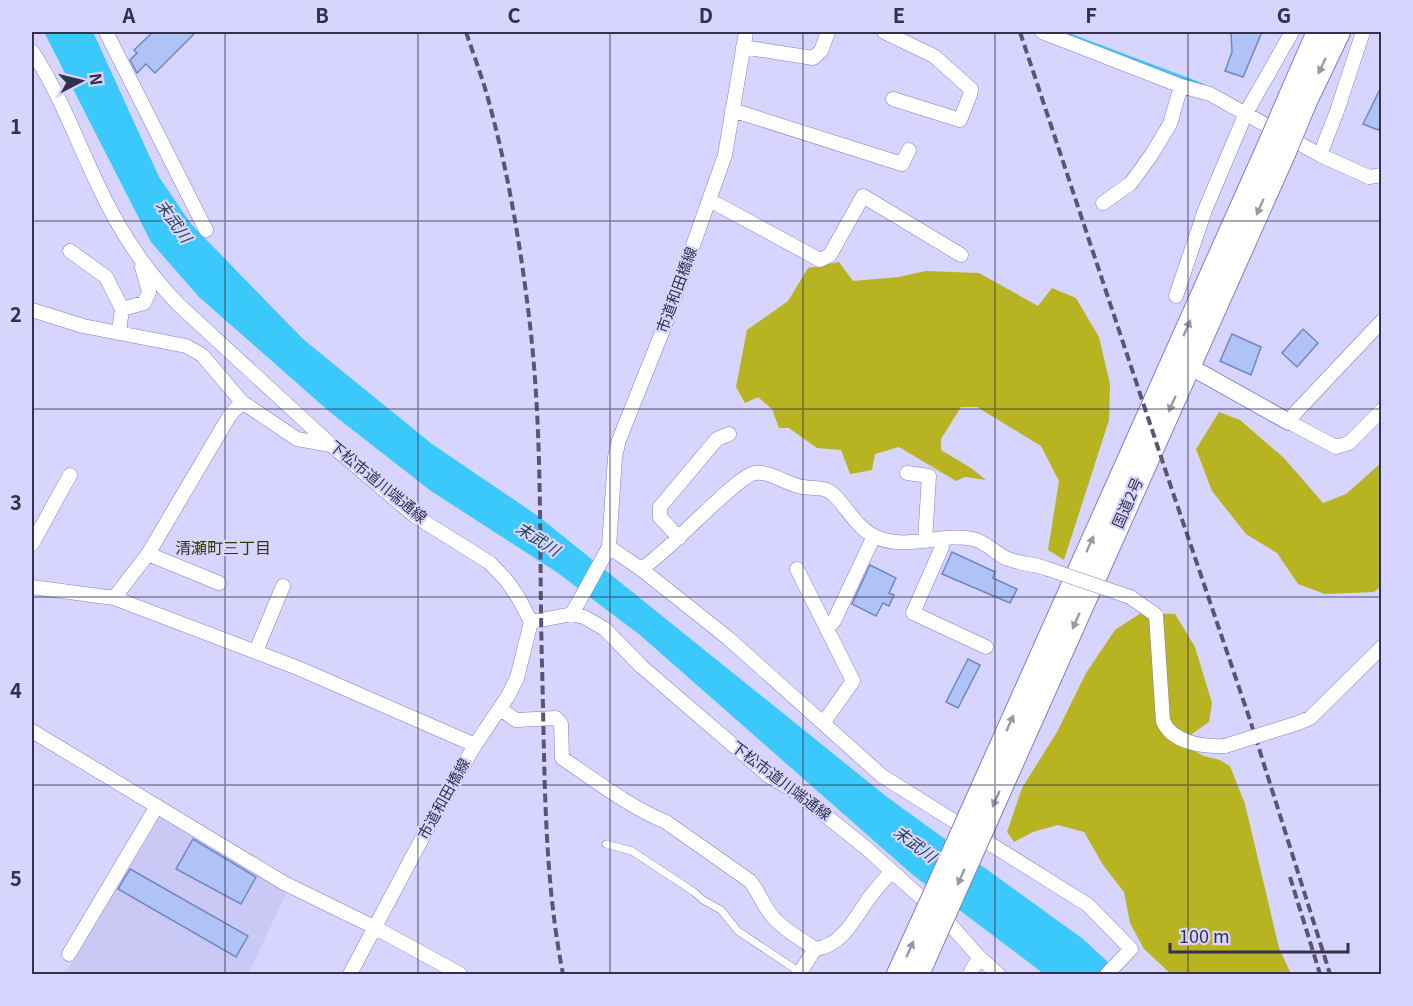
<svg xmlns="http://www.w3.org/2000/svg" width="1413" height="1006" viewBox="0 0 1413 1006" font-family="Georgia,'Noto Sans JP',serif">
	<rect width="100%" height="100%" fill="#d7d5fe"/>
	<path fill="#cac8f5" d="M162 814 288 890 248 974H65Z"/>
	<path fill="#b8b320" d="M839 262 853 281 899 277 925 271 979 273 1038 306 1052 288 1076 298 1099 337 1110 384 1109 420 1064 560 1048 550 1059 481 1041 446 977 407H961L941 439V450L971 468 986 480 965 477 956 481 899 447 875 454 872 470 850 474 841 450 817 448 789 428H779L772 409 758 397 745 403 736 387 747 330 788 301 808 268Z
		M1219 412 1240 420 1284 458 1323 503 1346 494 1381 463V586L1374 592 1325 594 1298 584 1277 553 1246 534 1212 491 1196 449Z
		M1141 613 1175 614 1195 647 1212 703 1209 722 1192 734 1193 750 1204 756 1220 760 1230 766 1245 804 1279 948 1291 974H1171L1144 949 1130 923 1124 892 1103 865 1084 832 1058 825 1033 832 1014 842 1007 832 1022 788 1057 732 1086 673 1115 630Z"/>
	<path fill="#3bc8fb" d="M44 32H93L159 177 191 224 304 340 432 444 538 516 887 797 1083 939 1121 974H1044L913 875 640 635 558 573 431 491 331 413 199 297 151 242Z"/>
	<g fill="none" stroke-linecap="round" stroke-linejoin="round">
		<path stroke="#3bc8fb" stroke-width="4" d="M1061 32 1202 85"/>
	</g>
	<path fill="#afc3f6" stroke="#7087c3" stroke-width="1.5" d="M153 32H196L155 73 146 64 137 73 130 60 137 53 134 50Z
		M1231 32H1262L1243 77 1225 71 1232 52Z
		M1382 85V122L1378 130 1363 124Z
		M1303 329 1318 343 1297 367 1282 353Z
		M1232 334 1261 347 1251 375 1220 361Z
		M952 552 995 572 993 578 1017 589 1010 603 942 574Z
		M870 565 896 578 889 593 894 595 889 606 883 603 876 616 852 604Z
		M968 659 980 665 958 708 946 702Z
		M193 839 256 877 241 904 176 869Z
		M130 869 248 936 236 957 118 889Z"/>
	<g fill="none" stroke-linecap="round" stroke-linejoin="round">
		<defs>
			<path id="service" d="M606 844 632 851 694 892 703 900 721 910 738 931 801 973"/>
			<path id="minor" d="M106 32 206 230
				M884 32 934 56 971 89 970 95 960 120 893 99
				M1042 32 1181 86 1210 94 1320 155 1369 177 1382 175
				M743 47 813 58 821 51 828 32
				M32 51C59 92 76 139 97 183 118 229 144 269 179 305L331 445 415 516 490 563 507 581 518 597 531 622 572 614 584 617 605 629 641 666 770 777 796 792 865 847 947 921 980 958 998 974
				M732 110 902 164 909 150
				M1320 155 1337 111 1363 32
				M708 202 717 204 820 260 830 255 863 196 961 255
				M1103 203 1131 183 1152 154 1170 124 1181 86
				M70 251 106 277 122 309 119 332
				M1176 296 1205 210 1246 113 1292 32
				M122 309 144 303 149 292 142 267
				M32 310 83 326 186 346 202 355 242 402 297 439 331 445
				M1382 321 1296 412 1289 422 1336 447 1349 443 1382 410
				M907 473 929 476 925 541
				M679 538 660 517V507L717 439 729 434
				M941 539 942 547 913 613 986 647
				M32 544 70 475
				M609 547 641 569 728 638 882 776 1088 905 1131 949 1107 974
				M148 554 219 583
				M641 569C667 554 737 475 755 473 772 471 787 485 803 487 814 489 824 486 833 494 847 507 856 527 874 536 905 552 941 532 973 539 987 542 995 554 1008 559 1021 564 1035 564 1048 569
				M797 569 853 681 824 722
				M32 587 114 598 298 668 475 745
				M1130 597 1156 615 1163 721C1172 743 1204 747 1225 746
				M114 598 148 554 230 415 242 402
				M572 614 609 547 615 457 619 440 663 330 725 155 746 32
				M828 628 834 621 874 536
				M256 651 283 586
				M500 709 516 720 556 718 561 724 562 758C596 781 628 806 666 822L750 881C759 892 763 906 773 917 784 930 801 939 815 949 842 946 855 918 869 898 876 889 884 880 891 872
				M1298 723 1310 718 1382 647
				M32 731 284 883 374 927 460 974
				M69 954 157 806
				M350 974 434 816 475 745 508 696 517 678 531 622
				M799 974 815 949
				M970 974 974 966 980 958"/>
			<path id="tertiary" d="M1180 361 1289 422"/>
			<path id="trunk" d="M1290 96 1318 32
				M1306 101 1339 32
				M970 815 1268 147
				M985 824 1284 154
				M898 974 921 924
				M918 974 934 938"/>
		</defs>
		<use href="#service" stroke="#847ebe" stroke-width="8"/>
		<use href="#minor" stroke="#847ebe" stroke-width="15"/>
		<use href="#tertiary" stroke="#847ebe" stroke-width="18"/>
		<use href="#trunk" stroke="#847ebe" stroke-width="24"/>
		<use href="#service" stroke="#fff" stroke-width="7"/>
		<use href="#minor" stroke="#fff" stroke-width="14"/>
		<use href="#tertiary" stroke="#fff" stroke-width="16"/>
		<use href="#trunk" stroke="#fff" stroke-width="22"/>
		<path stroke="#595674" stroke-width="4" stroke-dasharray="9 4.5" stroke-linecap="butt" d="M466 32C473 53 481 74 487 95 508 170 521 248 530 325 543 438 539 552 542 665 545 768 543 873 563 974
			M1020 32 1168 478 1250 720 1330 974
			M1290 877 1320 974"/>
		<defs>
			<path id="minor-bridge" d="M1048 569 1130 597
				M1225 746 1298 723"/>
			<path id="trunk-bridge" d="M1268 147 1290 96
				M1284 154 1306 101
				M921 924 970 815
				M934 938 985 824"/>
		</defs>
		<use href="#minor-bridge" stroke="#847ebe" stroke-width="15" stroke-linecap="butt"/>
		<use href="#trunk-bridge" stroke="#847ebe" stroke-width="24" stroke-linecap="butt"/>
		<use href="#minor-bridge" stroke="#fff" stroke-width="14"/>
		<use href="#trunk-bridge" stroke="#fff" stroke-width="22"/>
	</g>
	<defs><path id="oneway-solid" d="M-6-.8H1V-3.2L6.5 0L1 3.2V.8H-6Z" transform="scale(1.5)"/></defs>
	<g fill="#9a98a6">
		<use href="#oneway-solid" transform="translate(1322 66) rotate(115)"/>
		<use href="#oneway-solid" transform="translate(1260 207) rotate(114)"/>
		<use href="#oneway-solid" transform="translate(1187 328) rotate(-66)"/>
		<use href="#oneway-solid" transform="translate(1172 404) rotate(114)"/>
		<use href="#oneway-solid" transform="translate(1090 544) rotate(-66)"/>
		<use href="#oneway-solid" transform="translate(1076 621) rotate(114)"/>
		<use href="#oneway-solid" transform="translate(1010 723) rotate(-66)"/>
		<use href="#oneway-solid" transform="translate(996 799) rotate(114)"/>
		<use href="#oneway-solid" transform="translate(961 877) rotate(114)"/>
		<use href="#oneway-solid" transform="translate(910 949) rotate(-66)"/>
	</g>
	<path fill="none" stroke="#34314c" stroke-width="1.5" stroke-opacity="0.55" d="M225 32V974M418 32V974M610 32V974M803 32V974M995 32V974M1188 32V974M32 221H1382M32 409H1382M32 597H1382M32 785H1382"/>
	<g text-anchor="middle" stroke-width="4.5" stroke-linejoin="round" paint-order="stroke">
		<g font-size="15" fill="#34314c" stroke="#d7d5fe">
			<text transform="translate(677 290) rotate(-70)" y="5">市道和田橋線</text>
			<text transform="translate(378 482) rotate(39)" y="5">下松市道川端通線</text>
			<text transform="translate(1128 503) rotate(-66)" y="5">国道2号</text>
			<text transform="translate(781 781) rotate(37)" y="5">下松市道川端通線</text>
			<text transform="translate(444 799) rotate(-61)" y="5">市道和田橋線</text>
		</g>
		<g font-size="16" font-style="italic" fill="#25424e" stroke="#d7d5fe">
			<text transform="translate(174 221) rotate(54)" y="6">末武川</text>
			<text transform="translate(538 539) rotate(32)" y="6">末武川</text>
			<text transform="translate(915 844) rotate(37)" y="6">末武川</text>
		</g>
		<g font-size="16" fill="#36350a" stroke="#d7d5fe">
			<text x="223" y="554">清瀬町三丁目</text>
		</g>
	</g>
	<rect width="1413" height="1006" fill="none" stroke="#d7d5fe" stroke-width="66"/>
	<g transform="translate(81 81) rotate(83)" stroke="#d7d5fe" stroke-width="4.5" paint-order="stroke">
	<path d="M0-4.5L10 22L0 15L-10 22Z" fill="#34314c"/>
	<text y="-9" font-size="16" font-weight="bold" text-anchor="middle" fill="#34314c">N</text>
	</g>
	<path d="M1170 943v9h178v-9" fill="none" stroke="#34314c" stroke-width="3"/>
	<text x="1179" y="943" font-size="18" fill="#34314c" stroke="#d7d5fe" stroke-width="4.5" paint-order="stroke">100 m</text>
	<rect x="33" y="33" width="1347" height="940" fill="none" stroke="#34314c" stroke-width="2"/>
	<g font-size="20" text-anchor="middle" font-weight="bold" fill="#34314c">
		<text x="129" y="23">A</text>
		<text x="322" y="23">B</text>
		<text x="514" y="23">C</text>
		<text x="706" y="23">D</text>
		<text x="899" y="23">E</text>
		<text x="1091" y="23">F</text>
		<text x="1284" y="23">G</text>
		<text x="16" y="134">1</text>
		<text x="16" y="322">2</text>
		<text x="16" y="510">3</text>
		<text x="16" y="698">4</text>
		<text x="16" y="886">5</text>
	</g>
</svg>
